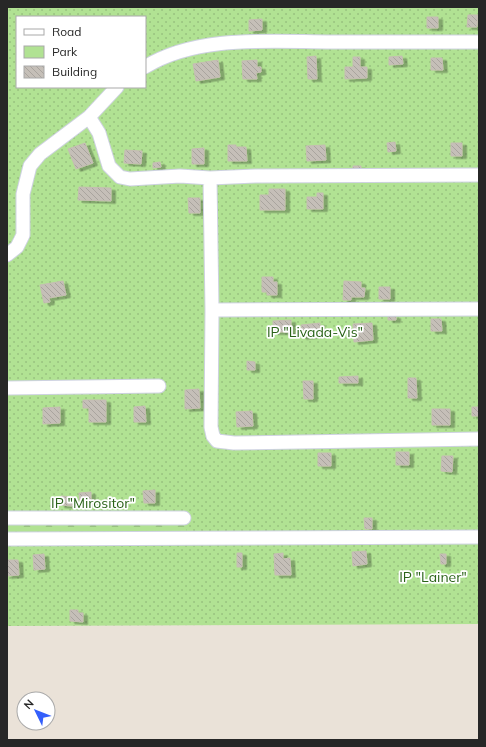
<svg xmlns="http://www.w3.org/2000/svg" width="486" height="747" viewBox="0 0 486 747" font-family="Mulish,sans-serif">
	<defs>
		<pattern id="green-dots" width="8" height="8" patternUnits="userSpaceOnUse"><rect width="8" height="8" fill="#b1e293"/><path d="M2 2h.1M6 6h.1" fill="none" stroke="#98c27f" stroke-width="1.8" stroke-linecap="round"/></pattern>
		<pattern id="forest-firs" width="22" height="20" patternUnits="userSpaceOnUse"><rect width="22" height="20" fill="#b1e293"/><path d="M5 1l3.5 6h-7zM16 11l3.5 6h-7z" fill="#98c27f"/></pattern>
		<pattern id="building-back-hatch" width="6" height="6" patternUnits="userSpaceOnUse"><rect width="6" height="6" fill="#c5bfb8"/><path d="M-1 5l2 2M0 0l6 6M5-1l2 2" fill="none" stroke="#a9a49e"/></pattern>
		<filter id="shadow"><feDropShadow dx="4.5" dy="2.5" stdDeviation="0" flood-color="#0004"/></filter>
	</defs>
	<rect width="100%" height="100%" fill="#eae2d8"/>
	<path fill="url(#green-dots)" fill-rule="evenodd" d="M7 7H479V624L7 626ZM17 17H145V87H17Z"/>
	<path fill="url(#forest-firs)" d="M7 521 185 523 187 532 7 534Z"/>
	<path fill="url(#building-back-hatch)" stroke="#c5beb2" filter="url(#shadow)" d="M468 15H478L477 27H467Z
		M427 17H438V28H427Z
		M262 19V30L249 31V20Z
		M316 56 317 79H308L307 57Z
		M402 56 403 64 389 65V57Z
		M353 57H360V67H367V78L345 79V67H353Z
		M431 58H442L443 70H431Z
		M218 60 220 77 196 81 193 64Z
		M257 60V67H261V72L256 73 257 79H243L242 61Z
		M395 142 396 151 388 152 387 143Z
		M85 143 93 163 76 169 68 149Z
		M451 143H462V156H451Z
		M228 145H236V147H246L247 161H228Z
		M325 145 326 160 307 161 306 146Z
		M204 148V164H192V149Z
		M125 150 142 151 141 164 124 163Z
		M160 162 161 167 153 168V163Z
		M353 166H361V169H353Z
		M79 187 111 188V201L78 200Z
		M269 189H285V210H260V195H269Z
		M317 193H323V209H307V197H317Z
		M188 198H200V213H189Z
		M262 277H273V282H277V295H267V292H262Z
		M63 281 66 295 49 298 50 302 44 303 40 285Z
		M344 281 361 282V288H365L364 297H351V300H343Z
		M379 287H390V299H379Z
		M396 316V320H388V317Z
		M431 319H441L442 331H431Z
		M291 320V332H273V321Z
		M320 323V335L302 337 301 325Z
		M372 323 373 340 354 342 353 324Z
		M247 361 255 362V370H247Z
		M358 376V383H339V377Z
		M408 378H416L417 398H408Z
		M303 381H313V399H304Z
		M199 389 200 408 185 409V390Z
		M83 400H106V422H89V408H83Z
		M145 406 146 422H134V407Z
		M60 407V423L43 424V408Z
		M472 407H479V416H472Z
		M432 409H450V425H432Z
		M252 411 253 426 237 427 236 412Z
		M396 452H409V465H396Z
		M318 453H331V466H318Z
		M442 456H453L452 472 441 471Z
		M155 490V503H144L143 491Z
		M91 492V503H80L79 493Z
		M61 496 73 497 72 506 60 505Z
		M364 518H372V529H365Z
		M366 551 367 564 353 566 352 552Z
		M237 553H242V567H237Z
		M283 553V559L290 558 291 575H275L274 554Z
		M44 554 45 569 34 570 33 555Z
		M440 554H446V564H441Z
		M7 560H18L19 575 7 576Z
		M70 610H78V613H83V622L70 621Z"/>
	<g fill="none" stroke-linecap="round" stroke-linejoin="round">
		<defs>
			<path id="minor" d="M145 67C198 34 273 42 333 42 382 42 430 42 479 42
				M89 117 99 133 109 166 120 177 130 179 180 176 210 178 255 176 479 175
				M210 178 212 310 211 427 213 436 217 441 234 443 479 439
				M7 255 17 247 23 235V194L30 166 40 154 89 117 117 87
				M212 310 479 309
				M7 388 159 386
				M7 518H184
				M7 539 479 537"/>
		</defs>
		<use href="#minor" stroke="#ced2e1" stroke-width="15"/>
		<use href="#minor" stroke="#fff" stroke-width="13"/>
	</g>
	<g text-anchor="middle" stroke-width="3.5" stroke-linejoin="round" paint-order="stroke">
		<g font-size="14" fill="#2a6318" stroke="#fff">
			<text x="315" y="337">IP "Livada-Vis"</text>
			<text x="93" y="508">IP "Mirositor"</text>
			<text x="433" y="582">IP "Lainer"</text>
		</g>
	</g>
	<rect width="486" height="747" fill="none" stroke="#272727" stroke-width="16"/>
	<rect x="16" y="16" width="130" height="72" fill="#ffffff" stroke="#a9a9a9"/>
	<rect x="24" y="29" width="20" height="6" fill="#ffffff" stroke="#a9a9a9"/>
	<text x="52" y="36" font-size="12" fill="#272727">Road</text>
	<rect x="24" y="46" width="20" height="12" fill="#b1e293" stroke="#a9a9a9"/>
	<text x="52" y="56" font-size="12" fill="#272727">Park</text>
	<rect x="24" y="66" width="20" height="12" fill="url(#building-back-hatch)" stroke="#a9a9a9"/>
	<text x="52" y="76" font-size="12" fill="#272727">Building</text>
	<g transform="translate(36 711) rotate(313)"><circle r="19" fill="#ffffff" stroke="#a9a9a9"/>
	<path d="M0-3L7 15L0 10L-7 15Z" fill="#345ffb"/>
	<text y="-6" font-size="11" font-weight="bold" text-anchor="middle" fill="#272727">N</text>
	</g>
</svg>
